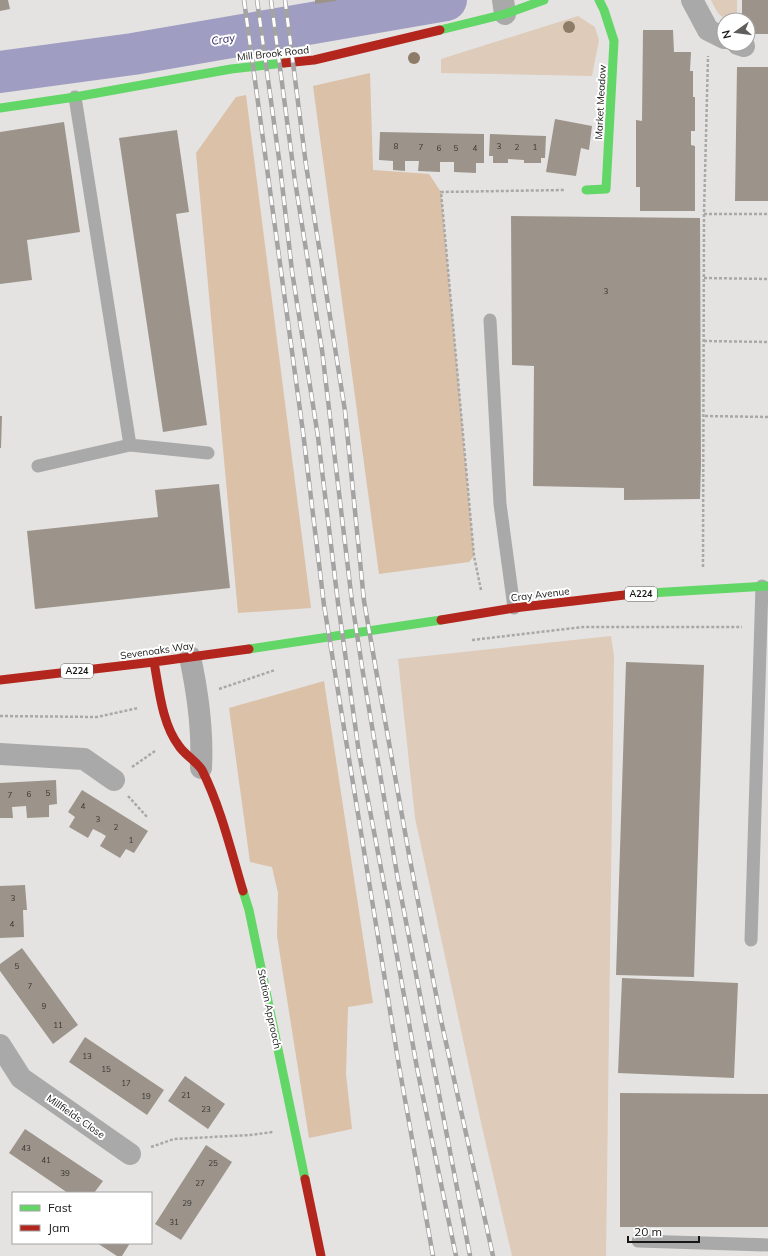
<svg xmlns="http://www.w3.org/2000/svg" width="768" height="1256" viewBox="0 0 768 1256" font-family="Mulish,sans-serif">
	<rect width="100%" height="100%" fill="#e4e3e1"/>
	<path fill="#decbba" d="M711 0H737V20C720 20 718 14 711 0Z
		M578 16 595 27 599 40 592 76 441 73V59Z
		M611 636 614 656 606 1256H512L482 1127 415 818 398 659Z"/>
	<path fill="#dbc1a8" d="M370 73 373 170 429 174 441 192 474 556 469 562 379 574 313 86Z
		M246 95 311 608 238 613 196 153 236 97Z
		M324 681 373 1003 348 1007 346 1074 352 1129 309 1138 277 936 278 893 272 867 250 862 229 708Z"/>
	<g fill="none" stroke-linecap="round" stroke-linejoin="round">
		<path stroke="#9f9dc2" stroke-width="42" d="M0 72 133 54 446 0"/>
	</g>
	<path fill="#9c948b" d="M0 0H8L10 9 0 11Z
		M315 0H336V1L315 4Z
		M742 0H768V34H748V20H742Z
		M643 30H673L674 52H691L690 71H693V97H695V131H691V145L695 146V211H640V187H636V120L642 121Z
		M737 67H768V201H735Z
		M555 119 592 126 589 150 581 148 576 176 546 172Z
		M64 122 80 232 27 240 32 280 0 284V132Z
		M177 130 189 212 176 214 207 425 163 432 119 138Z
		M380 132 484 134V163H476V173L454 172V162H440V172L418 171 419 161H405V171L393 170V161L379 160Z
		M490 134 546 136 545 158H541V163H524V160L508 159V163H493V156H489Z
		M511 216 700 218 701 465 700 499 624 500V488L533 486 534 366 512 365Z
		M0 416H2L1 448H0Z
		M219 484 230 588 35 609 27 531 158 517 155 490Z
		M626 662 704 665 694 977 616 975Z
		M56 780 57 804 49 805V817L27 818 26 806 12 807 13 818H0V783Z
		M82 790 148 831 134 853 126 849 120 858 100 846 106 836 101 833 93 829 88 838 69 827 75 817 68 812Z
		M25 885 27 910H23L24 937 0 938V886Z
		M22 948 78 1025 53 1044 0 971V964Z
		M622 978 738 983 734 1078 618 1073Z
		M85 1037 164 1090 147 1115 69 1062Z
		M185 1076 225 1104 208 1129 168 1101Z
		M620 1093 768 1094V1227H620Z
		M25 1129 103 1181 94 1193H68L9 1153Z
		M206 1145 232 1162 181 1240 155 1224Z
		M97 1243H130L122 1256H117Z"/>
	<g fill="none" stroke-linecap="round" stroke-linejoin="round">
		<path stroke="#a9a8a8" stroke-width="2.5" stroke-dasharray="3 2" stroke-linecap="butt" d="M704 214H768
			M704 278 768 279
			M704 341 768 342
			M705 416 768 417
			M703 567 704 214 708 56
			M481 590 474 556 441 192 564 190
			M472 640 583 627H742
			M219 689 275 670
			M0 716 97 717 138 708
			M132 767 155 751
			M128 796 148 818
			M151 1147 174 1139 250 1135 273 1132"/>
		<path stroke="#a9a9aa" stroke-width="13" d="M75 97 130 445
			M490 320 500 504 514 608
			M38 466 130 445 208 453
			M751 940 762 586
			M638 1241 768 1245"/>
		<path stroke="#a9a9aa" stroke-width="22" d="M503 0 505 14
			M692 0 708 30 724 38
			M738 44 744 46
			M190 657C198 694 203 730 201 768
			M0 754 84 759 114 780
			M0 1045 21 1078 130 1154"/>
		<path stroke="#63d668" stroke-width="9" d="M440 30 505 14 544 0
			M0 108 75 97 231 69 284 63
			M586 190 606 189 614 41 604 10 599 0
			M633 594 768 586
			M249 649 441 620
			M243 891 249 910 305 1179"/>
		<path stroke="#b3261e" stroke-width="9" d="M284 63 314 60 440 30
			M441 620 514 608 633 594
			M154 662C159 689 162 724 179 746 184 754 198 763 202 770 221 808 231 851 243 891
			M0 680 154 662 249 649
			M305 1179 321 1256"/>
		<defs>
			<path id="rail" d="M244 0 303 432 324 605 399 1066 433 1256
				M257 0 280 166 292 271 318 437 338 603 359 753 387 900 417 1068 456 1256
				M271 0 295 181 322 350 352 602 363 673 398 880 470 1256
				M285 0 306 165 345 411 364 601 376 670 410 860 441 1020 493 1256"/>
		</defs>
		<use href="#rail" stroke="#a4a3a3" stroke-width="4.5"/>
		<use href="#rail" stroke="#fff" stroke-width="3" stroke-dasharray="9" stroke-linecap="butt"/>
	</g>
	<g fill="#8d7c67">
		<circle cx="569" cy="27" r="6"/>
		<circle cx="414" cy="58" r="6"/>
	</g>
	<g text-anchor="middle" stroke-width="4" stroke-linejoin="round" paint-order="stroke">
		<g font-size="8" fill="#393633">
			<text x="396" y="149">8</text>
			<text x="499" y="149">3</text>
			<text x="421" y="150">7</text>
			<text x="517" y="150">2</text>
			<text x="535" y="150">1</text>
			<text x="439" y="151">6</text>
			<text x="456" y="151">5</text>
			<text x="475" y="151">4</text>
			<text x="606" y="294">3</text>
			<text x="48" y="796">5</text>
			<text x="29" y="797">6</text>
			<text x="10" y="798">7</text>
			<text x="83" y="809">4</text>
			<text x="98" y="822">3</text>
			<text x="116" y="830">2</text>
			<text x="131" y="843">1</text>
			<text x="13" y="901">3</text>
			<text x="12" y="927">4</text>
			<text x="17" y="969">5</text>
			<text x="30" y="989">7</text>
			<text x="44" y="1009">9</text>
			<text x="58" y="1028">11</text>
			<text x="87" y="1059">13</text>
			<text x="106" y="1072">15</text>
			<text x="126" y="1086">17</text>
			<text x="186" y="1098">21</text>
			<text x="146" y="1099">19</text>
			<text x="206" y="1112">23</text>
			<text x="26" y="1151">43</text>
			<text x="46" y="1163">41</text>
			<text x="213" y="1166">25</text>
			<text x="65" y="1176">39</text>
			<text x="200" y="1186">27</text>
			<text x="187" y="1206">29</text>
			<text x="174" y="1225">31</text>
		</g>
		<g fill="#fff" stroke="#5d5d5c" stroke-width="1">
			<rect x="625" y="587" width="32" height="14" rx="3"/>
			<rect x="61" y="664" width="32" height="14" rx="3"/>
		</g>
		<g font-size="9" font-weight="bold" fill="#181716">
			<text x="641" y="597">A224</text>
			<text x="77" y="674">A224</text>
		</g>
		<g font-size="10" fill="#181716" stroke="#fff">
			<text transform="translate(273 53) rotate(-6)" y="4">Mill Brook Road</text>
			<text transform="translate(600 102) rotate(-87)" y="4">Market Meadow</text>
			<text transform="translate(540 594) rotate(-7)" y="4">Cray Avenue</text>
			<text transform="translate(157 650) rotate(-8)" y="4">Sevenoaks Way</text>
			<text transform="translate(270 1009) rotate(78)" y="4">Station Approach</text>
			<text transform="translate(76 1116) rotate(35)" y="4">Millfields Close</text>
		</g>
		<g font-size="11" font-style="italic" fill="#33286a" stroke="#fff">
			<text transform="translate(223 39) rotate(-10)" y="4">Cray</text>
		</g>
	</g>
	<rect x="12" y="1192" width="140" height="52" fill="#ffffff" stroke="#a3a2a2"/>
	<rect x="20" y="1205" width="20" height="6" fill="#63d668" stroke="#a3a2a2"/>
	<text x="48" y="1212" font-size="12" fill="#181716">Fast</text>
	<rect x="20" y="1225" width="20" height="6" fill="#b3261e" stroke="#a3a2a2"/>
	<text x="48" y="1232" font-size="12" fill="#181716">Jam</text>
	<g transform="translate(736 32) rotate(256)"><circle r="19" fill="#ffffff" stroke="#a3a2a2"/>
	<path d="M0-3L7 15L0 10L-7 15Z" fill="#5f5e5d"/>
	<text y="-6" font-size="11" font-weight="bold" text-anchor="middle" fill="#181716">N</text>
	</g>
	<path d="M628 1236v6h71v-6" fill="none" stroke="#181716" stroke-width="2"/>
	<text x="634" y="1236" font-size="12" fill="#181716" stroke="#ffffff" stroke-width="3" paint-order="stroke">20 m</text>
</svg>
